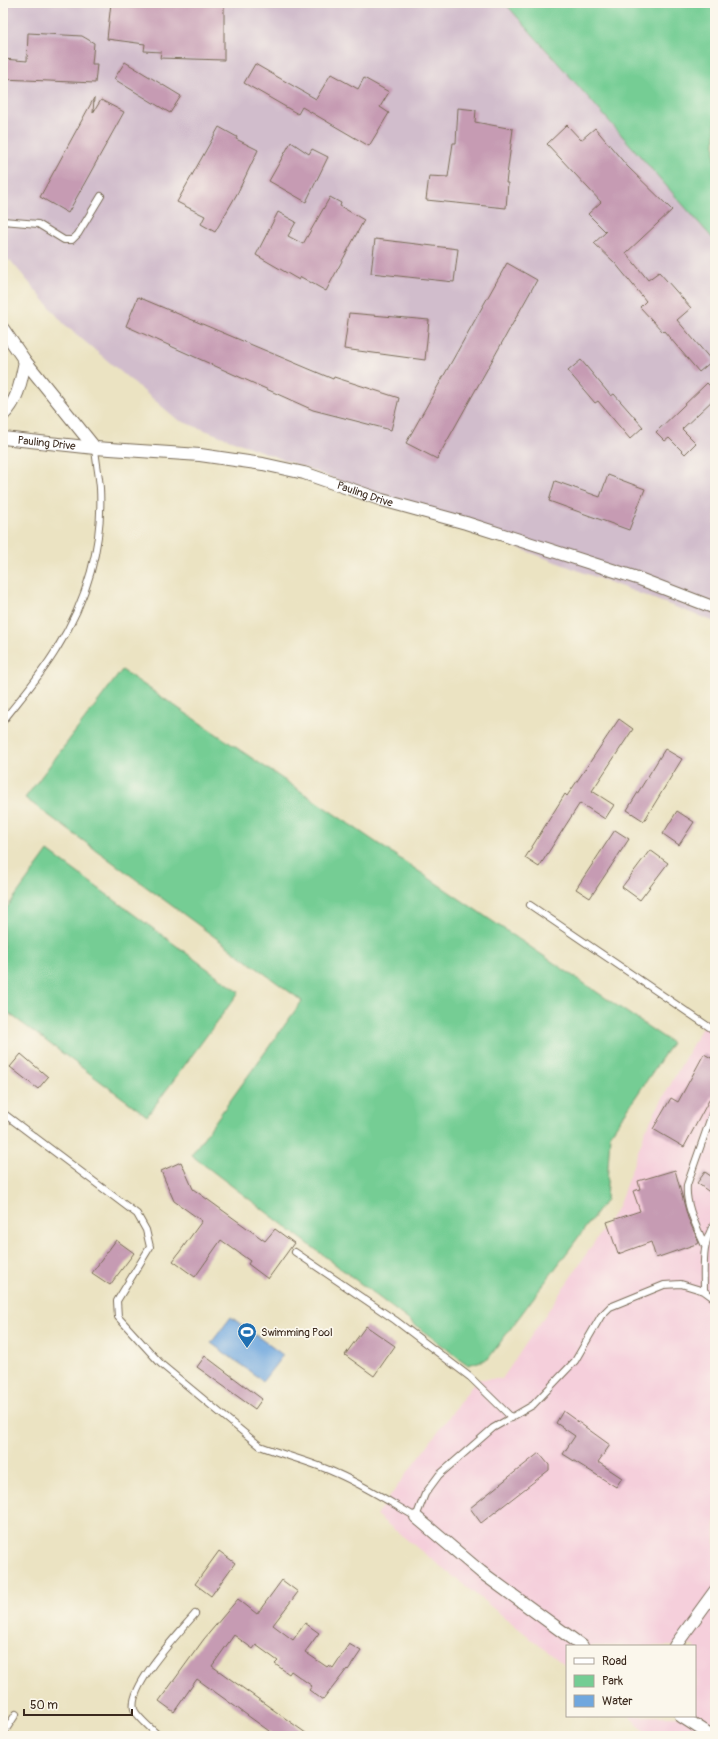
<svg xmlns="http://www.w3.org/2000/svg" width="718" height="1739" viewBox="0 0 718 1739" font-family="Pangolin,sans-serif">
	<rect width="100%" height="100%" fill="#fbf7ec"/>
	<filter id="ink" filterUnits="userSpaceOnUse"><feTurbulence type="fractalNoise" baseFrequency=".025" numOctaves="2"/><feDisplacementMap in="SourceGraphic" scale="8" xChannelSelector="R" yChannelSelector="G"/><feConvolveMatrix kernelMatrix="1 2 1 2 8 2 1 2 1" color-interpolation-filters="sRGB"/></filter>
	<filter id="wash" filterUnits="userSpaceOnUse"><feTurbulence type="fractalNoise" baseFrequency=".012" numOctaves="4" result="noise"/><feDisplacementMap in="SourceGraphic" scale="16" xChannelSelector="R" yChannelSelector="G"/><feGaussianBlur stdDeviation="0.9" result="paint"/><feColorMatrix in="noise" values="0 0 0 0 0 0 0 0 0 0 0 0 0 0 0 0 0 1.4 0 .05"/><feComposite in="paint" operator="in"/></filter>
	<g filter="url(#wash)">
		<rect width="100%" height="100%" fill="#ebe3c2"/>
		<path fill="#f5cfdb" d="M707 1018 715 1022V1736H652L628 1716H695V1646H567V1667L376 1515 477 1379H502L618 1207 646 1129Z"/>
		<path fill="#d1bdcc" d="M3 3H505L715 241V622L178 420 64 324 10 260 3 264Z"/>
		<path fill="#74cd94" stroke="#587c59" d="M505 3H715V241Z
			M122 670 672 1043 610 1135 606 1200 488 1359 468 1365 191 1155 302 1001 25 798Z
			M48 851 239 992 147 1116 3 1009V913Z"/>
		<path fill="#70a7de" stroke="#56687e" d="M231 1317 283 1355 263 1381 211 1343Z"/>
		<g id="blocks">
			<path fill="#c69bb3" d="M111 3H224V60L160 58 161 52 144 51 145 44 107 39Z
				M28 33 82 36 94 43 92 64H97L95 83 3 79V59L27 61Z
				M125 62 181 96 170 113 114 79Z
				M255 64 316 99 331 74 358 89 364 78 389 92 380 107 389 113 369 146 302 107 298 114 244 83Z
				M94 98 93 113 101 100 124 112 68 213 40 197Z
				M458 108 476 110 475 122 513 129 506 183H508L506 208 426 200 429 176 448 177 453 143H456Z
				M567 125 581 140 595 128 627 166 672 210 626 253 648 280 659 272 691 308 677 320 712 361 699 372 664 331 663 332 640 307 646 301 615 263 594 243 606 232 588 214 601 202 547 144Z
				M219 127 237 137 236 139 258 150 238 192 215 232 201 224 205 216 177 202Z
				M291 142 309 154 312 149 328 157 306 202 269 181Z
				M330 197 341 203 340 206 364 220 326 291 301 277 299 280 256 255 278 212 296 222 288 236 303 244Z
				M375 239 458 249 454 282 371 273Z
				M507 263 537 280 437 459 406 443Z
				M138 297 333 379 334 377 399 398 391 430 313 410 126 326Z
				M349 313 429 320 425 360 344 349Z
				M581 360 611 396 614 394 643 427 630 439 598 401 595 403 568 371Z
				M707 383 715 391V398L682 429 696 443 685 454 669 438 665 441 656 432Z
				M608 475 645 489 629 530 549 501 555 481 600 497Z
				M619 719 633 729 592 791 614 805 605 819 580 803 539 867 525 858 565 794 567 796Z
				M665 749 682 759 644 821 627 810Z
				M677 811 694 822 679 845 663 834Z
				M615 830 629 839 590 898 576 889Z
				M650 850 668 863 640 900 622 887Z
				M21 1054 48 1077 38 1089 10 1067Z
				M704 1054 715 1060V1089L684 1147 653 1129 671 1098 678 1102Z
				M181 1162 193 1189 265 1241 275 1229 294 1243 268 1279 248 1264 250 1261 221 1240 195 1277 173 1261 202 1221 174 1201 161 1171Z
				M675 1170 688 1218 699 1243 656 1258 651 1242 618 1254 607 1222 640 1211 633 1191 640 1189 638 1181Z
				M705 1172 715 1179V1196L697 1183Z
				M116 1240 134 1253 110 1285 92 1273Z
				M366 1326 395 1346 374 1376 345 1355Z
				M205 1356 262 1399 255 1409 197 1367Z
				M563 1411 610 1445 598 1462 622 1478 616 1487 563 1454 575 1436 556 1423Z
				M539 1453 549 1465V1470L481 1523 470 1508Z
				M219 1551 235 1563 211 1596 195 1584Z
				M282 1580 298 1592 273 1625 293 1640 305 1623 319 1633 305 1652 327 1667 329 1665 333 1668 349 1644 361 1651 348 1670 347 1669 323 1700 309 1690 312 1686 291 1671 289 1674 275 1664 278 1661 256 1645 253 1649 234 1635 212 1666 310 1736H276L197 1679 174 1712 159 1701 204 1639 238 1599 257 1614Z"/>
		</g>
	</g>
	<g filter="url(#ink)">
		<use href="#blocks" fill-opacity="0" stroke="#796b57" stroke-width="1"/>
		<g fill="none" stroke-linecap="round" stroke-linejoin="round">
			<defs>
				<path id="service" d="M3 221 38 224 64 240H72L78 234 101 196
					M3 721C21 698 41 675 56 650 87 601 103 545 100 488 99 475 96 461 95 448
					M530 905 715 1031
					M3 1113 137 1214 146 1230 150 1247 117 1301 118 1317 161 1364 260 1446C286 1456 313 1462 338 1474 365 1486 390 1502 416 1517L425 1494 439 1475 493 1428 533 1405 575 1361 601 1316 610 1307 664 1285 681 1284 704 1291 715 1299
					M705 1246C697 1227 685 1206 687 1185L712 1114
					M295 1252 395 1320 470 1377 512 1418
					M704 1291C704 1267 701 1243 715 1223
					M3 1734 16 1714
					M159 1736C153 1730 136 1716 134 1709 128 1686 180 1632 195 1614"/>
				<g id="minor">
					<path d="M3 329 25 361 95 448"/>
					<path d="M3 415C18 401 21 381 25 361"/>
					<path id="s1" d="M3 438 95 448 200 455 263 464 304 473 382 500 466 523 637 578 715 608"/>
					<path d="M416 1517 481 1572 582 1646"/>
					<path d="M675 1646 715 1591"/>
					<path d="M681 1716 712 1736"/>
				</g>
			</defs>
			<use href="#service" stroke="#796b57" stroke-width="8"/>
			<use href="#minor" stroke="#796b57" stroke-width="14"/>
			<use href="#service" stroke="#fff" stroke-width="6"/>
			<use href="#minor" stroke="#fff" stroke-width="12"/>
		</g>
	</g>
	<defs>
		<symbol id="stadium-pin" viewBox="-11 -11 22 30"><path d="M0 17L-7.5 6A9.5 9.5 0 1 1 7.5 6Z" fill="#1f6fb2" stroke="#fbf7ec"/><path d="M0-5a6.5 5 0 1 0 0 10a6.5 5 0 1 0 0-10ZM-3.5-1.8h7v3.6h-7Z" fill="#fff"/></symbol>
	</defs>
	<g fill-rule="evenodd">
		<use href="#stadium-pin" x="236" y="1321" width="22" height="30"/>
	</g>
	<g text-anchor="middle" stroke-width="3.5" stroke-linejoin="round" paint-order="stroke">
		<g font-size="11" fill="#3b2a1e" stroke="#fbf7ec">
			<text dy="4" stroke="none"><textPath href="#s1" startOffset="44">Pauling Drive</textPath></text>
			<text dy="4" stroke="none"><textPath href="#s1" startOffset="368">Pauling Drive</textPath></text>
		</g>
		<g font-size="11" fill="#3b2a1e" stroke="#fbf7ec" text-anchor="start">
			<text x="261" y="1336">Swimming Pool</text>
		</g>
	</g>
	<rect width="718" height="1739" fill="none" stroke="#fbf7ec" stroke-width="16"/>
	<rect x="566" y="1645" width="130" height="72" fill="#fbf7ec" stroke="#aea59a"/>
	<rect x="574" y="1658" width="20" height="6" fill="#ffffff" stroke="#aea59a"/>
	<text x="602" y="1665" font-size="12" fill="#3b2a1e">Road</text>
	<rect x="574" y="1675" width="20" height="12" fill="#74cd94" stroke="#aea59a"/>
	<text x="602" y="1685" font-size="12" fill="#3b2a1e">Park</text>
	<rect x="574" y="1695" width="20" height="12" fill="#70a7de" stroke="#aea59a"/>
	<text x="602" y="1705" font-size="12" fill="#3b2a1e">Water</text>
	<path d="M24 1709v6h108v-6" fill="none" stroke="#3b2a1e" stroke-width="2"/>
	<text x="30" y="1709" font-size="12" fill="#3b2a1e" stroke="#fbf7ec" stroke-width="3" paint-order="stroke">50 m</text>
</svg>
